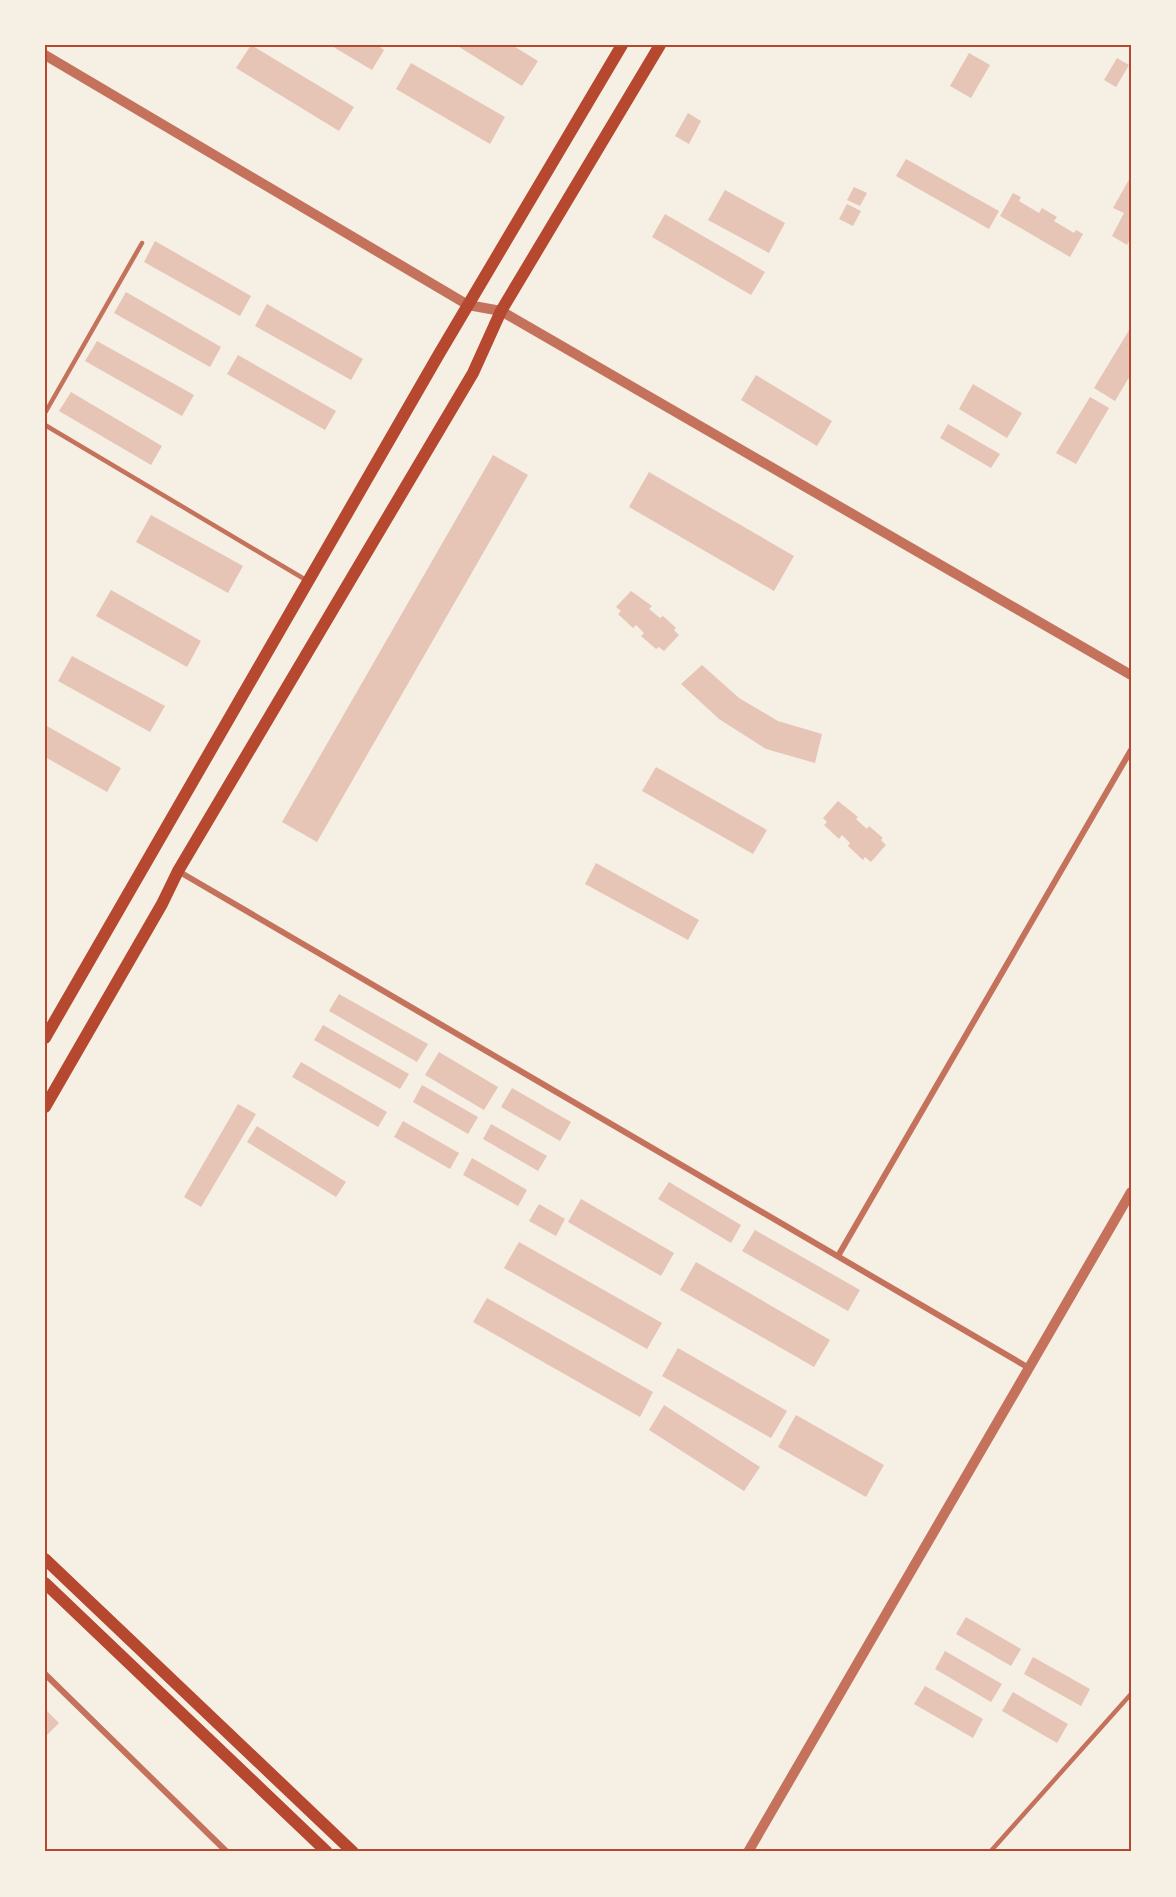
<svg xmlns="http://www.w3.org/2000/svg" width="1176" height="1897" viewBox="0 0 1176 1897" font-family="'IBM Plex Sans',sans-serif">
	<rect width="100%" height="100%" fill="#f6efe4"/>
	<path fill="#e6c5b7" d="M251 45 354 107 339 131 236 68Z
		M330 45H377L384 50 372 70Z
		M456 45H512L538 61 522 86Z
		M969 53 990 65 971 98 950 86Z
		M1117 58 1129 65 1116 87 1104 80Z
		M411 63 505 117 490 144 396 89Z
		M688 113 701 121 689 144 675 136Z
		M906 159 999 211 989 229 896 176Z
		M1131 176V237L1127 245 1112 236 1124 213 1113 208Z
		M854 187 867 193 860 206 847 200Z
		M725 190 785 223 769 253 708 220Z
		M1013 193 1021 197 1019 201 1039 213 1042 208 1057 217 1054 221 1074 233 1076 230 1083 234 1070 257 1000 216Z
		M847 204 861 211 853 226 839 219Z
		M665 214 765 272 751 295 652 237Z
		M155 241 251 296 240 316 144 262Z
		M126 292 221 347 210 367 114 313Z
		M267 304 363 359 351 380 255 326Z
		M1131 327V374L1115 401 1094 388Z
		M97 341 194 395 182 416 85 361Z
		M238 355 336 411 325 430 227 374Z
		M756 375 832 421 817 446 741 400Z
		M973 384 1022 413 1007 438 959 409Z
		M71 392 162 446 151 465 59 411Z
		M1090 397 1109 408 1076 464 1056 453Z
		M948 424 1000 454 991 468 940 438Z
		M493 455 528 475 317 842 282 822Z
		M649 472 794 556 774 591 629 507Z
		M151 515 243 566 228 593 136 542Z
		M111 590 201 641 187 667 96 616Z
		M631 591 652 606 649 609 660 618 663 616 676 628 674 630 679 635 664 651 659 647 656 649 641 636 644 633 636 625 633 628 618 614 621 611 616 607Z
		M72 656 165 706 150 732 58 681Z
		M702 665 739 698 778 721 822 734 815 763 766 749 719 719 681 684Z
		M45 725 121 768 107 792 45 757Z
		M656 767 767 830 753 854 642 791Z
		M838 801 858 817 856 819 867 829 869 826 883 838 881 840 886 845 871 862 865 857 863 860 848 846 850 843 842 835 839 839 824 825 827 822 823 818Z
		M596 863 699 920 688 940 585 884Z
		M339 994 428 1044 417 1062 329 1011Z
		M323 1025 409 1074 400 1089 314 1040Z
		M439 1052 498 1087 484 1110 425 1075Z
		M301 1062 387 1112 378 1127 292 1077Z
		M422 1085 478 1117 468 1134 413 1102Z
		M512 1088 571 1122 560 1141 501 1107Z
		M238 1104 256 1114 201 1207 184 1197Z
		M403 1121 459 1153 450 1169 394 1137Z
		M491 1124 547 1156 538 1171 483 1139Z
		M257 1126 346 1182 336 1197 247 1142Z
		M472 1158 527 1190 518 1206 463 1175Z
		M669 1182 741 1225 731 1243 658 1199Z
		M581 1199 674 1253 661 1276 568 1222Z
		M539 1204 565 1219 556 1236 529 1221Z
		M755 1230 860 1290 848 1311 742 1251Z
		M519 1242 662 1323 647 1349 504 1268Z
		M696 1262 830 1340 814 1367 680 1290Z
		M487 1298 653 1392 640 1417 473 1322Z
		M678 1348 787 1411 771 1438 662 1376Z
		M664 1405 760 1467 744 1491 649 1430Z
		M796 1415 884 1465 866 1497 778 1447Z
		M966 1617 1021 1649 1011 1666 956 1634Z
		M945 1651 1002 1684 991 1702 935 1669Z
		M1033 1657 1090 1689 1081 1706 1024 1674Z
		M925 1686 983 1719 973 1738 914 1704Z
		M1013 1692 1068 1724 1057 1743 1002 1711Z
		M45 1709 59 1723 45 1737Z"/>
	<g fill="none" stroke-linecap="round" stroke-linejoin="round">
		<path stroke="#c5725c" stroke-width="4.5" d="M45 413 142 243
			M45 425 306 580
			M990 1852 1131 1694"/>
		<path stroke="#c5725c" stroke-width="6" d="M178 871 1029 1368
			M838 1256 1131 750
			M45 1674 227 1852"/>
		<path stroke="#c5725c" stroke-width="10" d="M45 55 468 305 501 311 1131 675
			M748 1852 1131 1192"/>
		<path stroke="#b5482f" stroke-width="12" d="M45 1038 439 354 622 45
			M45 1107 162 904 178 871 473 373 501 311 660 45
			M45 1559 353 1852
			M45 1583 327 1852"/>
	</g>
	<rect width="1176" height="1897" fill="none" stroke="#f6efe4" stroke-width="93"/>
	<rect x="46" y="46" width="1084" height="1804" fill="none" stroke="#b5482f" stroke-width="2"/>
</svg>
